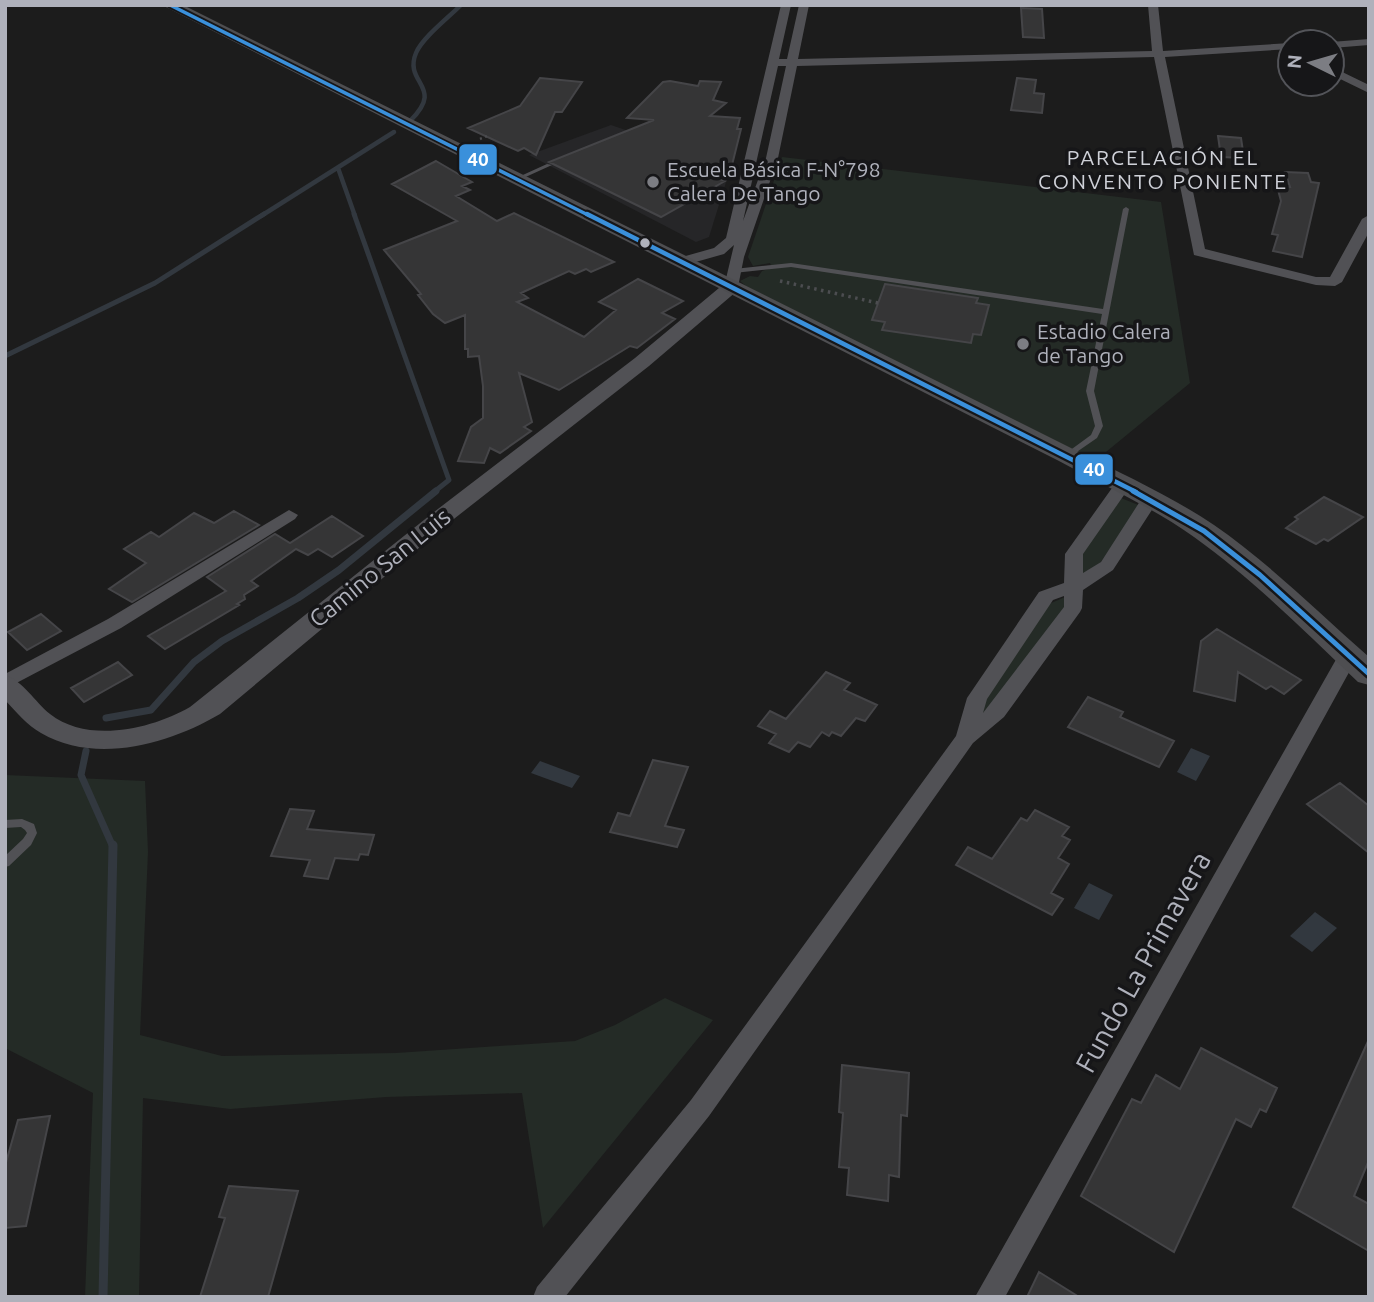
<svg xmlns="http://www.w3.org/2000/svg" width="1374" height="1302" viewBox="0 0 1374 1302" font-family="Ubuntu,sans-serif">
	<rect width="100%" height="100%" fill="#1c1c1c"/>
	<path fill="#262628" d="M611 125 731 166 709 237 696 242 529 155Z"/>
	<path fill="#242b26" d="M782 157 1161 202 1190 383 1095 461 746 286 740 281 750 276 758 277 762 271 772 268 770 263 753 266 748 257Z
		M1121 498 1141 506 1100 563 1079 577V555Z
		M1065 597V609L993 707 979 717 982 700 1049 604Z
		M5 775 145 781 148 852 140 1035 222 1056 396 1053 575 1041 615 1025 665 998 713 1020 543 1228 522 1093 386 1097 230 1109 143 1098 139 1297H85L93 1093 5 1048Z"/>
	<path fill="#32383f" d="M1191 748 1210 756 1196 781 1177 772Z
		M540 761 580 776 572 788 531 773Z
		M1089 883 1113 895 1099 920 1074 908Z
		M1315 912 1337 928 1312 952 1290 936Z"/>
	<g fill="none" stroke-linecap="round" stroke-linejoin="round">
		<path stroke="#32383f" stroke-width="4.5" d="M410 121C446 86 403 84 416 53 422 38 449 17 461 5
			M338 168 355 216
			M261 216 394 132"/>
		<path stroke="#32383f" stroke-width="5" d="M354 214 449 480 434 492
			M5 356 155 283 264 214"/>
		<path stroke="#32383f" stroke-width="7" d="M106 718 151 710 194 662 222 641 298 598 339 570 436 491
			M86 751 81 775 113 847"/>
		<path stroke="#32383f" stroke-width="9" d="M103 1297 113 845"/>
	</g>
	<path fill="#353536" stroke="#454548" stroke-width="2" d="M1021 8 1042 9 1044 38 1023 37Z
		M540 78 582 82 562 112H555L536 155 524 148 518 151 468 128 520 106Z
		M1017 78 1036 80 1034 93 1044 94 1042 113 1011 110Z
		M670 81 698 86 700 81 721 82 713 100 726 103 710 116 740 118 737 129H741L732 165 712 176 725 181 661 217 549 162 654 120 627 118 663 82Z
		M1218 136 1241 138 1244 158 1221 157Z
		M436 161 472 182 462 186 470 190 456 196 497 221 514 213 614 262 591 272 586 269 575 274 569 271 521 293 528 298 517 302 584 337 616 310 599 302 638 279 683 301 662 313 675 319 637 348 630 346 559 390 519 373 532 422 524 427 531 431 500 453 490 448 484 463 458 461 471 427 483 418V386L479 356 468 357V349H465V315L445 323 433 314 418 295 421 294 384 250 457 221 392 184Z
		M1285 172 1308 173 1311 182 1319 183 1302 257 1273 251 1278 235 1272 234 1281 201 1277 186 1290 187Z
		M885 284 978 298 976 303 989 305 981 335 973 334 971 343 882 330 885 322 872 320Z
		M1324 497 1363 517 1328 541 1324 539 1316 544 1286 528 1298 519 1295 517Z
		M234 511 259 525 132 602 109 589 146 563 124 549 151 532 159 537 194 513 214 523Z
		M332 516 363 536 332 557 318 549 308 555 296 549 251 581 258 586 244 595 245 599 237 604 239 605 165 649 148 636 226 591 207 577 275 534 290 543Z
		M41 614 61 631 27 650 8 632Z
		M1217 629 1301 680 1284 694 1271 686 1266 689 1238 672 1235 701 1194 691 1201 641Z
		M118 662 132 675 84 702 71 688Z
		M826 672 850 683 844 690 877 705 865 721 856 718 841 736 832 732 829 736 822 732 810 747 798 742 789 752 769 743 776 734 758 726 770 711 786 719Z
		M1088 697 1123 712 1120 717 1174 741 1159 767 1068 727Z
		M653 760 688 767 665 826 684 830 677 847 610 832 618 813 630 816Z
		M1340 783 1369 806V853L1307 804Z
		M290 809 314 811 307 829 374 835 368 855 360 854 358 860 335 858 328 879 304 876 310 860 271 856Z
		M1035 810 1069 827 1062 836 1070 840 1058 858 1069 864 1051 893 1063 899 1052 915 956 865 968 847 992 859 1021 818 1027 821Z
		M1369 1039V1160L1354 1196 1369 1204V1251L1293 1207Z
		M1201 1048 1277 1088 1266 1112 1260 1109 1251 1127 1236 1119 1174 1252 1081 1196 1132 1099 1141 1103 1156 1075 1180 1089Z
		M842 1065 909 1073 907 1116 901 1115 899 1177 889 1175 888 1201 847 1195 849 1168 839 1167 843 1113 839 1112Z
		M50 1116 26 1226 5 1228V1166L18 1120Z
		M229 1186 298 1191 268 1297H200L225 1218 219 1217Z
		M1039 1272 1079 1297H1027Z"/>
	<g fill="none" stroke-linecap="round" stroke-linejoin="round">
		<path stroke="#4c4d50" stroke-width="2.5" stroke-dasharray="2 3.5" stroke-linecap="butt" d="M480 139 487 136"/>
		<path stroke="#4c4d50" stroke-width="3.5" stroke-dasharray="2.5 4.5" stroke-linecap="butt" d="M780 281 878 303"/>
		<path fill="#515155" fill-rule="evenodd" d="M547 164 552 165 519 180 514 179Z
			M1126 207 1129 209 1094 391 1103 426 1097 438 1068 458H1065L1064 456 1065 454 1091 435 1095 426 1086 391 1102 314 791 267 734 273 730 271 734 269 791 263 1103 309 1123 209Z
			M22 819 34 824 37 833 31 845 9 866 5 867V856L23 839 27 833 25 830 21 827 5 828V820Z"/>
		<path fill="#515155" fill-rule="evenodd" d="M781 5H791L779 59H787L799 5H809L798 59 1152 51 1148 5H1158L1163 51 1290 43V49L1165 57 1205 249 1316 277H1330L1362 219 1369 215V232L1342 282 1335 286 1316 285 1194 255 1154 57 797 66 778 158 744 257 738 287 731 291 726 290 724 287 734 245 724 254 685 265 680 266 673 262 675 259 714 248 726 238ZM778 66H786L766 158 743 221Z
			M1369 39V45L1332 48 1331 42Z
			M1332 67 1369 85V93L1332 75Z
			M1123 480 1131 485 1083 554V573L1101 562 1144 495H1156L1159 499 1113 570 1083 590 1082 608 1080 612 1004 717 973 743 709 1116 565 1297H533L537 1287 691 1100 956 736 967 698 1039 592 1064 583 1065 554 1117 481ZM1064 596V607L983 713 987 699 1053 600Z
			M289 510 298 515 295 519 121 628 5 689V674L108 619Z
			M1348 649 1355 651 1358 656 1005 1297H975L1338 656 1341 651Z"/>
		<path fill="#515155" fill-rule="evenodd" d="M731 282 737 283 740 287 737 291 649 366 450 522 220 714C169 744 96 765 41 733 27 725 16 712 5 700V675C23 681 35 702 50 714 88 744 152 729 190 707L434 512 635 358 725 283Z"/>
		<path fill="#4e4e51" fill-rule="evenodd" d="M162 5H183L1077 451C1122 474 1171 496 1214 525 1269 563 1318 612 1369 657V685L1358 682C1305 632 1253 579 1194 537 1152 507 1104 486 1059 461Z"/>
		<defs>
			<path id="bus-1-far2" d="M170 5 590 216"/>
			<path id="bus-1-far1" d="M587 214 1136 492"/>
			<path id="bus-1" d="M1133 491 1204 531 1260 575 1369 674"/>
		</defs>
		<use href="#bus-1-far2" stroke="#161618" stroke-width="7"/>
		<use href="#bus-1-far1" stroke="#161618" stroke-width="9"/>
		<use href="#bus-1" stroke="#161618" stroke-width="10"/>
		<use href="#bus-1-far2" stroke="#3a90db" stroke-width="3.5"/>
		<use href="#bus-1-far1" stroke="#3a90db" stroke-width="4.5"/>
		<use href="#bus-1" stroke="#3a90db" stroke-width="5"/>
	</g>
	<g fill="#7c7d83" stroke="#161618" stroke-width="2.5">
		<circle cx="653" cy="182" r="7"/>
		<circle cx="1023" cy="344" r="7"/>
	</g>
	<circle fill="#afb1bb" stroke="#161618" stroke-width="2.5" cx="645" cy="243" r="6"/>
	<g text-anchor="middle" stroke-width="7" stroke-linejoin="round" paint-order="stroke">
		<g font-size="21" letter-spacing="2" fill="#cfd1d8" stroke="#161618">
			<text x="1163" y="165">PARCELACIÓN EL<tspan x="1163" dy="24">CONVENTO PONIENTE</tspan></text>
		</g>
		<g font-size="21" fill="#afb1bb" stroke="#161618" text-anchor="start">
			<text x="667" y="177">Escuela Básica F-N°798<tspan x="667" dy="24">Calera De Tango</tspan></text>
			<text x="1037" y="339">Estadio Calera<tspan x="1037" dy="24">de Tango</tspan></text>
		</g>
		<g font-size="24" fill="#afb1bb" stroke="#161618">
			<text transform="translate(380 568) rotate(-39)" y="8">Camino San Luis</text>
		</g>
		<g font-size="28" fill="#afb1bb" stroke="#161618">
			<text transform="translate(1143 962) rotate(-61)" y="10">Fundo La Primavera</text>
		</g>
	</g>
	<g stroke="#161618" stroke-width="2.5">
		<rect x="458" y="143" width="40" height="33" rx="7" fill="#3a90db"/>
		<rect x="1074" y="453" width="40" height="33" rx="7" fill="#3a90db"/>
	</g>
	<g font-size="19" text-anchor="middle" font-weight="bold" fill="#fff">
		<text x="478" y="166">40</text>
		<text x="1094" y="476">40</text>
	</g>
	<rect width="1374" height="1302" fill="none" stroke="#afb1bb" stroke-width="14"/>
	<g transform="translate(1311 63) rotate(275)"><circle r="33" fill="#161618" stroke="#535459" stroke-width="2"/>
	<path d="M0-5L12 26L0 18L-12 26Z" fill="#7c7d83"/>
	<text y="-10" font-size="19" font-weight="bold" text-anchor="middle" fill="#afb1bb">N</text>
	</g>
</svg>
